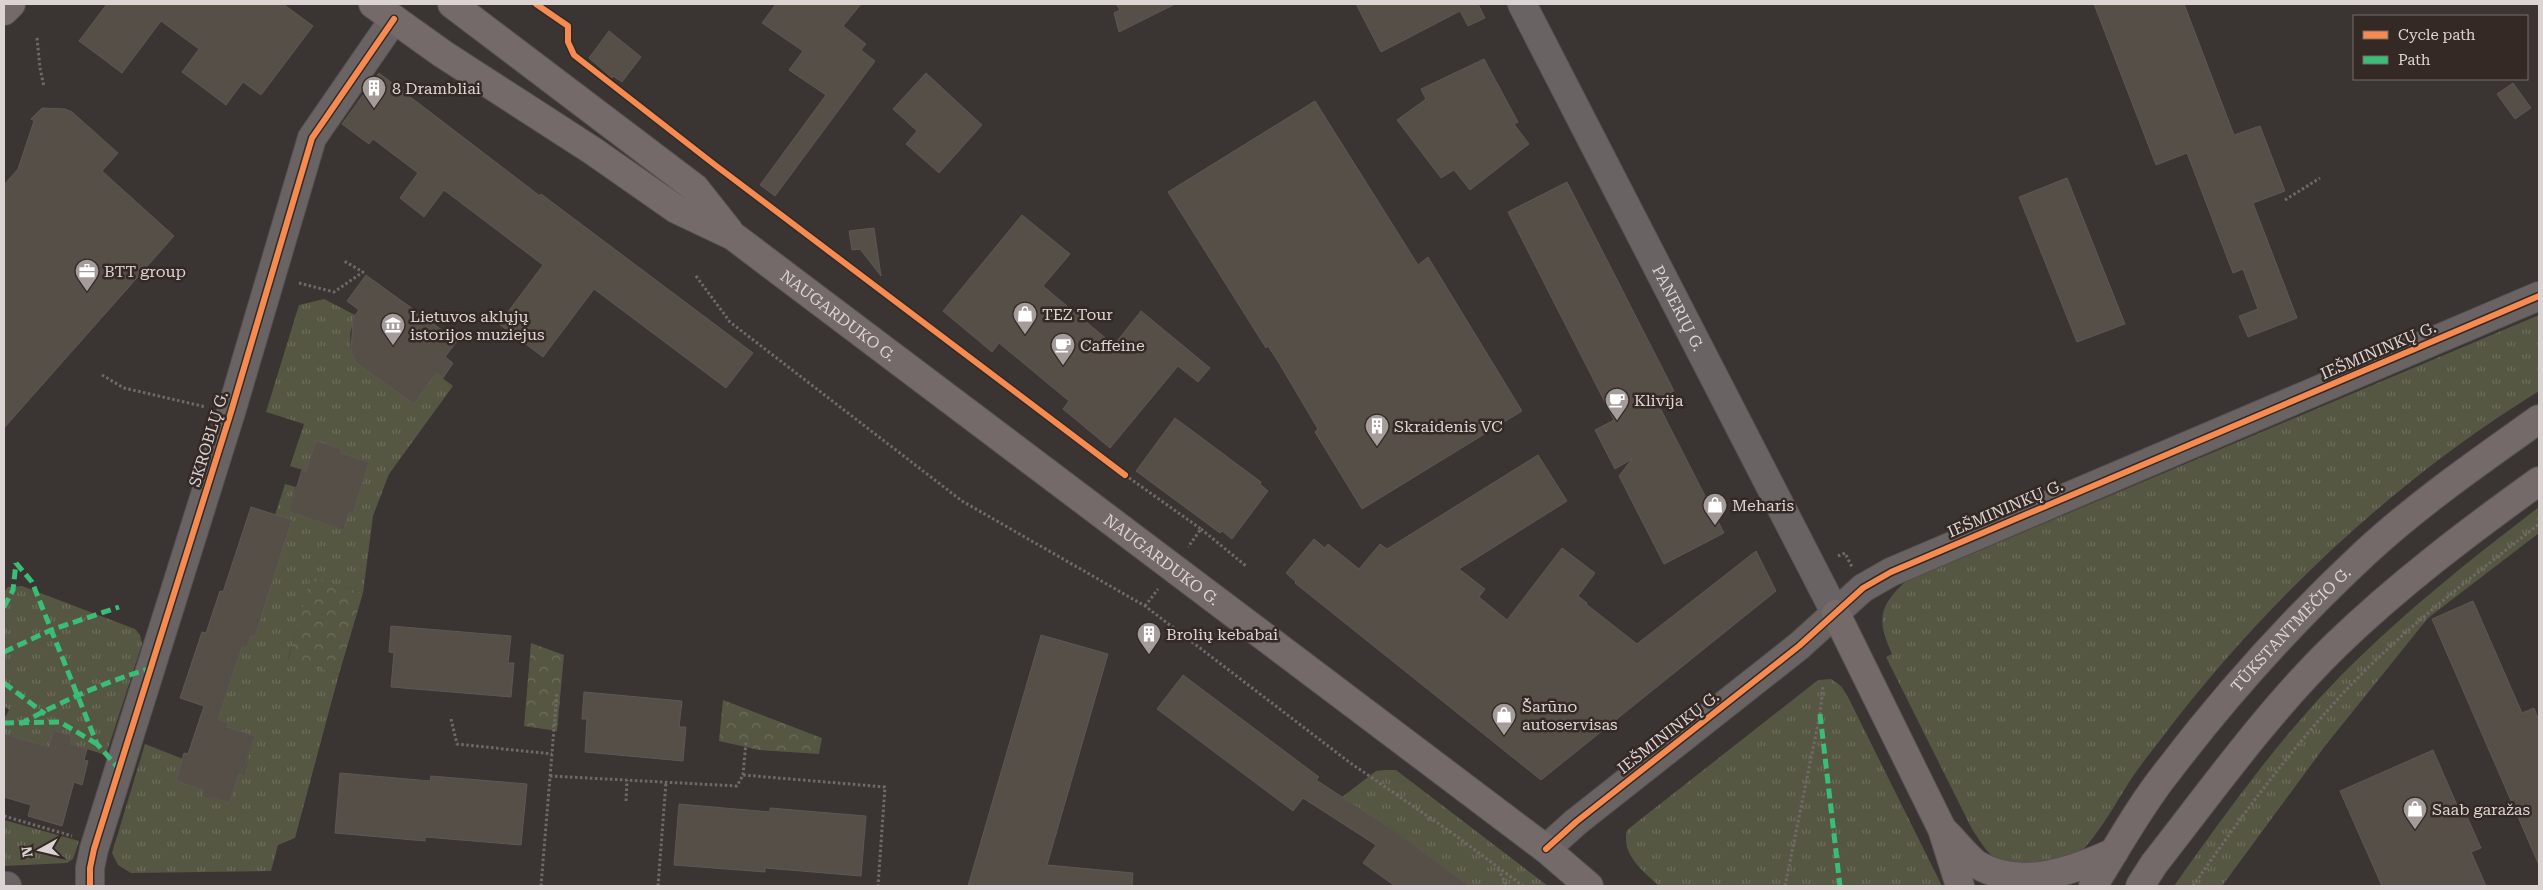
<svg xmlns="http://www.w3.org/2000/svg" width="2543" height="890" viewBox="0 0 2543 890" font-family="'Roboto Serif',serif">
	<defs>
		<pattern id="grass-tufts" width="24" height="20" patternUnits="userSpaceOnUse" patternTransform="scale(1.25)"><rect width="24" height="20" fill="#565742"/><path d="M3 7l-1-3M5 7V3M7 7l1-3M15 17l-1-3M17 17v-4M19 17l1-3" fill="none" stroke="#6e6e5c"/></pattern>
		<pattern id="park-crowns" width="20" height="18" patternUnits="userSpaceOnUse" patternTransform="scale(1.25)"><rect width="20" height="18" fill="#565742"/><path d="M2 6a3 3 0 1 1 6 0M12 15a3 3 0 1 1 6 0" fill="none" stroke="#6e6e5c"/></pattern>
	</defs>
	<rect width="100%" height="100%" fill="#3a3432"/>
	<path fill="url(#grass-tufts)" d="M324 299 355 315 350 334 351 352 414 404 436 373 453 386 389 474 373 516 363 593 312 578 288 659 339 674 295 838 278 845 271 871 131 873 118 865 112 853 145 744 183 759 176 781 203 790 202 795 229 803 239 774 243 775 255 736 227 727V723L215 718 221 710 242 647 247 648 251 636 255 637 275 515 285 484 296 487 290 507 305 513 304 517 343 530 349 512 353 513 369 462 341 453V449L316 441 306 471 290 466 304 424 266 412 299 305Z
		M2539 315V391C2395 480 2267 600 2164 735 2155 747 2145 759 2136 772 2122 791 2092 849 2073 857 2063 861 2037 869 2027 869 2020 869 2004 863 1997 859 1986 853 1979 839 1972 829L1886 657 1892 654C1877 621 1878 607 1905 582Z
		M2539 507V533L2428 618 2325 746 2222 886H2174C2223 817 2272 748 2330 687 2394 620 2466 563 2539 507Z
		M22 586 135 629 140 635 142 644 106 755 70 744 72 736 54 731 49 747 4 734V719L9 710 4 706V592L8 587Z
		M1831 679 1841 686 1848 697 1942 886H1659C1642 870 1621 855 1627 830L1818 680Z
		M1384 770H1396L1548 886H1470L1389 827 1342 797 1376 771Z
		M4 820 79 841 73 859 67 863 4 866Z"/>
	<path fill="url(#park-crowns)" d="M311 577 363 593 339 674 288 660Z
		M531 643 564 655 557 731 524 726Z
		M723 700 822 738 819 754 759 750 719 741Z"/>
	<path fill="#554f48" stroke="#5c5856" d="M107 4H283L313 26 261 95 243 82 226 105 182 72 199 49 161 21 122 73 79 41Z
		M776 4H861L843 26 866 44 861 50 875 61 775 196 760 185 826 95 789 70 803 51 762 23Z
		M1116 4H1175L1119 32 1114 13 1120 10Z
		M1356 4H1478L1485 18 1468 26 1460 11 1381 52Z
		M2094 4H2184L2234 135 2260 126 2285 191 2253 203 2297 318 2248 337 2239 316 2258 309 2243 269 2233 273 2187 153 2156 165Z
		M609 31 641 57 622 82 613 76 612 78 589 58Z
		M1484 59 1518 122 1514 124 1529 144 1470 190 1454 170 1441 178 1397 120 1426 99 1421 89Z
		M379 73 540 196 541 194 753 353 726 388 594 289 543 357 499 324 543 265 444 190 424 217 400 198 418 173 373 139 369 144 342 124Z
		M926 73 982 125 939 173 906 144 917 131 893 109Z
		M2513 83 2531 108 2515 119 2497 94Z
		M1315 101 1418 265 1428 257 1522 411 1362 509 1315 432 1318 429 1279 363 1268 346 1266 348 1168 192Z
		M42 108 65 109 72 112 118 153 102 171 174 236 4 428V185L18 169 34 121 31 119Z
		M2067 178 2125 324 2077 342 2019 197Z
		M1567 182 1674 391 1656 400 1724 533 1664 564 1619 476 1632 459 1615 469 1595 430 1614 420 1508 212Z
		M1022 215 1070 254 1043 286 1114 345 1141 311 1210 368 1198 382 1178 366 1110 448 1063 409 1069 401 999 343 992 352 943 311Z
		M874 228 881 276 860 249 852 250 849 231Z
		M366 275 457 341 445 357 453 363 443 378 436 373 414 404 356 363 351 352 353 318 359 310 347 301Z
		M1175 418 1261 482 1260 484 1268 491 1232 539 1222 531 1220 533 1136 471Z
		M316 441 342 449 341 453 369 462 353 514 349 512 344 530 289 512 302 470 306 471Z
		M1538 455 1567 501 1459 569 1485 589 1479 597 1507 620 1562 548 1595 573 1578 596 1587 603 1586 604 1637 644 1756 551 1776 591 1541 780 1295 583 1296 582 1286 573 1314 539 1325 548 1328 544 1359 569 1380 544 1387 549Z
		M251 507 292 520 255 637 251 636 247 648 242 647 218 720 228 723 227 727 255 736 242 775 239 774 229 803 202 794 203 790 176 781 184 753 188 754 204 706 180 698 202 632 206 633 220 591 223 592Z
		M2473 601 2522 713 2534 708 2539 721V865L2432 619Z
		M391 626 511 636 508 663H514L511 697 391 687 394 653 389 652Z
		M1041 635 1108 654 1047 865 1133 873 1132 886H968Z
		M1183 675 1319 777 1316 780 1384 824 1470 886H1395L1363 863 1376 845 1303 798 1293 811 1157 709Z
		M584 692 682 701 679 727H686L683 761 585 752 587 719H582Z
		M53 730 72 736 70 744 87 749 84 760 88 761 82 785 74 782 62 826 28 816 31 805 4 797V734L49 747Z
		M2433 750 2460 812 2464 810 2481 848 2471 852 2486 886H2382L2340 791Z
		M340 773 430 781 431 776 527 784 521 845 425 837V841L335 833Z
		M679 804 770 812V808L866 816 861 876 765 868V872L674 865Z"/>
	<g fill="none" stroke-linecap="round" stroke-linejoin="round">
		<defs>
			<g id="minor">
				<path id="s1" d="M1522 4 1836 614"/>
				<path d="M1546 849 1576 822 1799 646 1863 588 1891 572 2539 296"/>
				<path d="M4 886H7"/>
				<path d="M90 886V868L94 849 231 412 312 138 394 19"/>
			</g>
			<g id="major">
				<path id="s2" d="M373 4 443 54 593 151 676 209 733 236 1546 849 1589 886"/>
				<path d="M452 4 695 188 729 231"/>
				<path d="M4 11 11 4"/>
			</g>
			<g id="highway">
				<path d="M1836 614 1942 829 1960 886"/>
				<path d="M1946 833C1956 843 1965 855 1976 864 2019 890 2071 872 2114 852"/>
				<path id="s3" d="M2093 886C2117 848 2139 807 2167 772 2227 693 2293 620 2365 553 2419 503 2480 461 2539 419"/>
				<path d="M2140 886 2154 864C2212 790 2268 711 2336 645 2398 585 2468 532 2539 481"/>
			</g>
		</defs>
		<use href="#minor" stroke="#56514f" stroke-width="30"/>
		<use href="#major" stroke="#56514f" stroke-width="30"/>
		<use href="#highway" stroke="#56514f" stroke-width="30"/>
		<path stroke="#6f6a68" stroke-width="3" stroke-dasharray="2.5 2.5" stroke-linecap="butt" d="M37 38 40 68 44 87
			M2285 200 2320 178
			M696 276 730 322 962 501 1145 606 1349 762 1455 835 1523 886
			M299 283 334 292 363 272 344 261
			M102 375 124 388 206 407
			M1125 475 1201 529 1188 547
			M1201 529 1246 566
			M1838 556 1845 553 1852 567
			M1145 606 1158 589
			M451 719 457 744 552 754
			M743 775 746 742
			M550 776 737 786 743 775 885 787 878 886
			M626 801 627 780
			M4 816 72 836
			M1498 869 1507 886
			M541 886 557 692
			M658 886 666 782
			M1785 886 1820 714 1823 687
			M2193 886C2240 818 2290 750 2347 689 2405 628 2473 576 2539 524"/>
		<use href="#minor" stroke="#696463" stroke-width="28"/>
		<use href="#major" stroke="#746a69" stroke-width="28"/>
		<use href="#highway" stroke="#746a69" stroke-width="28"/>
		<path stroke="#3abd76" stroke-width="5" stroke-dasharray="10 5" stroke-linecap="butt" d="M16 563 32 582 97 744 120 770
			M4 607 13 590 16 563
			M4 652 51 630 119 607
			M4 683 45 714
			M1820 714 1840 886
			M4 723 60 722 97 744
			M20 724C65 700 104 682 152 668"/>
		<defs>
			<path id="cycleway" d="M536 4 568 26V42L574 55 715 165 1125 475
				M1546 849 1576 822 1799 646 1863 588 1891 572 2539 296
				M90 886V868L94 849 231 412 312 138 394 19"/>
		</defs>
		<use href="#cycleway" stroke="#342925" stroke-width="9"/>
		<use href="#cycleway" stroke="#f68b52" stroke-width="6"/>
	</g>
	<defs>
		<symbol id="building-pin" viewBox="-11 -11 22 30"><path d="M0 17L-7.5 6A9.5 9.5 0 1 1 7.5 6Z" fill="#a39c9a" stroke="#342925"/><path d="M-4-6H4V6H1V3H-1V6H-4ZM-2.5-4.3h1.7v1.8h-1.7ZM.8-4.3h1.7v1.8H.8ZM-2.5-1h1.7V.8h-1.7ZM.8-1h1.7V.8H.8Z" fill="#fff"/></symbol>
		<symbol id="office-pin" viewBox="-11 -11 22 30"><path d="M0 17L-7.5 6A9.5 9.5 0 1 1 7.5 6Z" fill="#a39c9a" stroke="#342925"/><path d="M-6-3h4V-5.5h4V-3h4V5H-6ZM-1-4.5V-3h2v-1.5ZM-6 0V1H6V0Z" fill="#fff"/></symbol>
		<symbol id="shop-pin" viewBox="-11 -11 22 30"><path d="M0 17L-7.5 6A9.5 9.5 0 1 1 7.5 6Z" fill="#a39c9a" stroke="#342925"/><path d="M-5-2.5h2.3a2.7 3.5 0 0 1 5.4 0H5L5.5 6h-11ZM-1.5-2.5h3a1.5 2.3 0 0 0-3 0Z" fill="#fff"/></symbol>
		<symbol id="museum-pin" viewBox="-11 -11 22 30"><path d="M0 17L-7.5 6A9.5 9.5 0 1 1 7.5 6Z" fill="#a39c9a" stroke="#342925"/><path d="M0-6L6-3V-2H-6V-3ZM-5-1h2V3h-2ZM-1-1h2V3h-2ZM3-1h2V3H3ZM-6 4H6V6H-6Z" fill="#fff"/></symbol>
		<symbol id="cafe-pin" viewBox="-11 -11 22 30"><path d="M0 17L-7.5 6A9.5 9.5 0 1 1 7.5 6Z" fill="#a39c9a" stroke="#342925"/><path d="M-5.5-4.5H6V0H3Q3 3.5 0 3.5H-2.5Q-5.5 3.5-5.5 0ZM3-3.2v2h1.7v-2ZM-6 4.5H4V6H-6Z" fill="#fff"/></symbol>
	</defs>
	<g fill-rule="evenodd">
		<use href="#building-pin" x="360" y="74" width="28" height="38"/>
		<use href="#office-pin" x="73" y="257" width="28" height="38"/>
		<use href="#shop-pin" x="1011" y="300" width="28" height="38"/>
		<use href="#museum-pin" x="379" y="311" width="28" height="38"/>
		<use href="#cafe-pin" x="1049" y="331" width="28" height="38"/>
		<use href="#cafe-pin" x="1603" y="386" width="28" height="38"/>
		<use href="#building-pin" x="1363" y="412" width="28" height="38"/>
		<use href="#shop-pin" x="1701" y="491" width="28" height="38"/>
		<use href="#building-pin" x="1135" y="620" width="28" height="38"/>
		<use href="#shop-pin" x="1490" y="701" width="28" height="38"/>
		<use href="#shop-pin" x="2401" y="795" width="28" height="38"/>
	</g>
	<g text-anchor="middle" stroke-width="5" stroke-linejoin="round" paint-order="stroke">
		<g font-size="16" fill="#dcd4d2" stroke="#342925" text-anchor="start">
			<text x="392" y="94">8 Drambliai</text>
			<text x="104" y="277">BTT group</text>
			<text x="1042" y="320">TEZ Tour</text>
			<text x="410" y="322">Lietuvos aklųjų<tspan x="410" dy="18">istorijos muziejus</tspan></text>
			<text x="1080" y="351">Caffeine</text>
			<text x="1634" y="406">Klivija</text>
			<text x="1394" y="432">Skraidenis VC</text>
			<text x="1732" y="511">Meharis</text>
			<text x="1166" y="640">Brolių kebabai</text>
			<text x="1522" y="712">Šarūno<tspan x="1522" dy="18">autoservisas</tspan></text>
			<text x="2432" y="815">Saab garažas</text>
		</g>
		<g font-size="16" fill="#dcd4d2" stroke="#342925">
			<text dy="6" stroke="none"><textPath href="#s1" startOffset="342">PANERIŲ G.</textPath></text>
			<text dy="6" stroke="none"><textPath href="#s2" startOffset="561">NAUGARDUKO G.</textPath></text>
			<text transform="translate(2378 350) rotate(-23)" y="6">IEŠMININKŲ G.</text>
			<text transform="translate(208 439) rotate(-73)" y="6">SKROBLŲ G.</text>
			<text transform="translate(2005 508) rotate(-23)" y="6">IEŠMININKŲ G.</text>
			<text dy="6" stroke="none"><textPath href="#s2" startOffset="966">NAUGARDUKO G.</textPath></text>
			<text dy="6" stroke="none"><textPath href="#s3" startOffset="325">TŪKSTANTMEČIO G.</textPath></text>
			<text transform="translate(1668 732) rotate(-38)" y="6">IEŠMININKŲ G.</text>
		</g>
	</g>
	<rect width="2543" height="890" fill="none" stroke="#dcd4d2" stroke-width="10"/>
	<rect x="2353" y="15" width="175" height="65" fill="#342925" stroke="#776d6a"/>
	<rect x="2363" y="31" width="25" height="8" fill="#f68b52" stroke="#776d6a"/>
	<text x="2398" y="40" font-size="15" fill="#dcd4d2">Cycle path</text>
	<rect x="2363" y="56" width="25" height="8" fill="#3abd76" stroke="#776d6a"/>
	<text x="2398" y="65" font-size="15" fill="#dcd4d2">Path</text>
	<g transform="translate(40 850) rotate(262)" stroke="#342925" stroke-width="4" paint-order="stroke">
	<path d="M0-4L9 19L0 12L-9 19Z" fill="#dcd4d2"/>
	<text y="-8" font-size="14" font-weight="bold" text-anchor="middle" fill="#dcd4d2">N</text>
	</g>
</svg>
